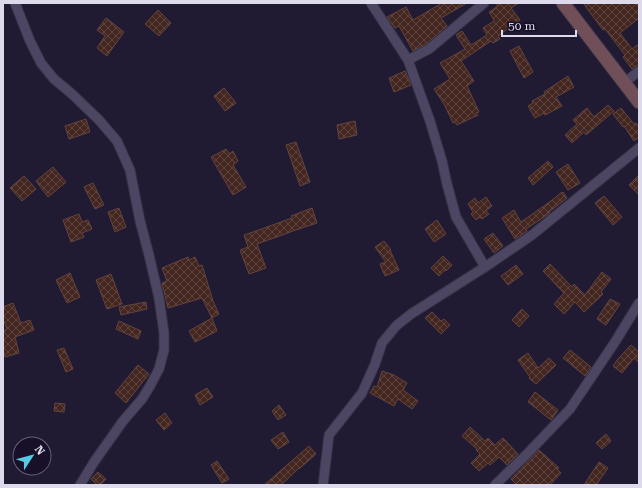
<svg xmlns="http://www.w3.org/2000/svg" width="642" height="488" viewBox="0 0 642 488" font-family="'Roboto Serif',serif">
	<defs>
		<pattern id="building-cross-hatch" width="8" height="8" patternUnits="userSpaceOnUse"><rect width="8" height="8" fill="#43261f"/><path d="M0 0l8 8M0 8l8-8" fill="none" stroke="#5e4540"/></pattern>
	</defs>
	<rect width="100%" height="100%" fill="#201a32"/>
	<path fill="url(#building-cross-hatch)" stroke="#65443d" d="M442 3H467L441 18 447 26 426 44 413 51 399 26 395 28 387 17 406 7 413 20Z
		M496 3H519L511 8 520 20 498 36 500 39 493 43 491 41 461 61 474 81 467 86 479 112 476 113 478 115 457 125 455 122 453 123 444 104 434 89 450 79 440 63 465 49 456 35 462 31 471 45 487 35 483 28 494 21V20L489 12 498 6Z
		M583 3H639V18L620 33 632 49 639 44V65L636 66 632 69 623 57 625 55 605 29 603 30Z
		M158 10 171 23 159 36 145 24Z
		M106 18 124 32 107 56 97 48 105 36 97 30Z
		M519 46 533 72 524 78 510 51Z
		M405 71 411 85 394 92 389 78Z
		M568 76 574 87 556 97 562 106 545 115 544 113 535 118 528 106 533 103 532 101 545 94 544 92Z
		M224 88 236 103 225 111 214 96Z
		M608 105 614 111 586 135 584 132 572 143 565 135 577 124 573 120 587 108 594 117Z
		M621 108 634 124 636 123 639 128V137L634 141 624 126 623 127 613 114Z
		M86 119 90 132 69 139 65 126Z
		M355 121 357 135 339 139 337 125Z
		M296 142 310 182 300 186 286 145Z
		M226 149 229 154 233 151 238 161 233 165 246 187 233 195 211 157Z
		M548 161 553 167 533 185 528 178Z
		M568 164 580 183 568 190 556 172Z
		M53 167 66 182 48 197 36 181Z
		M639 175V195L629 185Z
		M24 176 36 189 22 201 10 188Z
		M93 183 104 205 95 209 84 187Z
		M562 192 563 193V192L567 198 549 212 550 213 526 229 527 231 515 239 502 218 514 210 521 222 551 201Z
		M604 196 622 217 613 225 595 203Z
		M486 197 492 206 486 211 489 214 482 219 480 217 476 220 471 214 473 212 468 204 475 198 478 203Z
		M119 208 126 227 115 232 108 212Z
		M312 208 317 223 296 230 257 244 266 268 249 274 240 250 248 247 244 235 253 232 292 218 291 216Z
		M79 214 82 222 88 220 92 229 82 233 84 237 71 242 63 220Z
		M437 220 446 234 434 242 425 229Z
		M493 233 503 246 494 253 484 239Z
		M384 241 391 250H390L399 270 385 276 380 264 386 262 375 247Z
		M443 256 452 265 446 271 445 270 439 276 431 268Z
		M188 257 189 260 195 257 199 266 202 265 213 301 219 314 212 318 202 298 168 308 162 283 167 281 162 268Z
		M550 264 572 287 574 284 585 295 602 272 611 279 601 292 603 294 584 312 575 302 564 314 554 304 564 293 543 271Z
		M516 265 523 274 508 285 501 276Z
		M70 273 80 297 67 303 56 280Z
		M111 274 122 304 107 309 96 280Z
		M610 299 620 304 606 325 597 319Z
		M146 302 147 309 121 315 119 307Z
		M13 303 21 323 30 320 34 330 15 337 19 353 5 357 3 349V331L7 329 3 319V307Z
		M522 309 529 316 519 327 512 320Z
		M432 312 441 321 444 319 450 325 441 334 425 318Z
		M212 318 217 331 195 342 189 331Z
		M119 321 141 331 138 339 116 329Z
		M631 345 639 352V363L634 358 622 373 613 366 618 359Z
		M64 348 73 369 66 372 57 350Z
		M570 350 591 367 585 376 563 358Z
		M528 353 538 368 549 358 556 365 536 384 529 378 530 377 518 360Z
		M138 365 149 374 126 403 115 393Z
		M382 371 394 375 407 383 403 390 418 401 412 409 398 399 394 406 370 393 374 386 377 387Z
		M207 388 213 397 200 405 195 395Z
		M535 392 558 410 551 420 528 402Z
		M55 403 65 404 64 412 54 411Z
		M279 405 286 415 278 420 272 411Z
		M165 413 172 423 164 430 156 420Z
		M470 427 485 441 488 438 495 445 503 438 518 454 507 465 499 457 490 465 488 463 479 471 471 463 480 454 476 450 477 449 462 436Z
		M283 432 289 442 278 449 271 440Z
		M606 434 611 441 602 449 596 443Z
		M309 446 316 454 299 469V468L281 485H264Z
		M539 450 559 468 557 469 561 473 550 485H517L511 479Z
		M217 461 229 479 222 483 211 465Z
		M599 462 608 468 596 485H584Z
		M98 472 106 479 100 485H97L91 479Z"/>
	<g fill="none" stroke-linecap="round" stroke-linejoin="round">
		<defs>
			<path id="street" d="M15 3 30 41 41 63 54 79 72 94 99 120 117 141 130 170 140 221 149 255 159 298 164 333V350L159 369 150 386 142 399 123 421 94 462 80 485
				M371 3 408 60
				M484 3 429 49 408 60 430 121 442 161 447 184 456 217 485 267
				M624 83 639 71
				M323 485 329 435 362 393 375 364 382 343 396 326 411 314 485 267 532 235 639 148
				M495 485 526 455 570 409 615 342 639 303"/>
			<path id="secondary" d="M563 3 639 102"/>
		</defs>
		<use href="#street" stroke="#383347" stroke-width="11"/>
		<use href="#secondary" stroke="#383347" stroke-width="15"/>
		<use href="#street" stroke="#4c4663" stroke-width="9"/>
		<use href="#secondary" stroke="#714f58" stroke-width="13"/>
	</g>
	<rect width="642" height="488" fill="none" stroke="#dddaeb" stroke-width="8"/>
	<g transform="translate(32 456) rotate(54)"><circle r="19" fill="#171028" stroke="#666176"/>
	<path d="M0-3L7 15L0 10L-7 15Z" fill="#58c9e3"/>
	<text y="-6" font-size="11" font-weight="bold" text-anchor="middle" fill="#dddaeb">N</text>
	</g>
	<path d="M502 30v6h74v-6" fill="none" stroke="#dddaeb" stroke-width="2"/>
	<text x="508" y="30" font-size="12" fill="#dddaeb" stroke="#171028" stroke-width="3" paint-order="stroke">50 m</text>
</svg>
